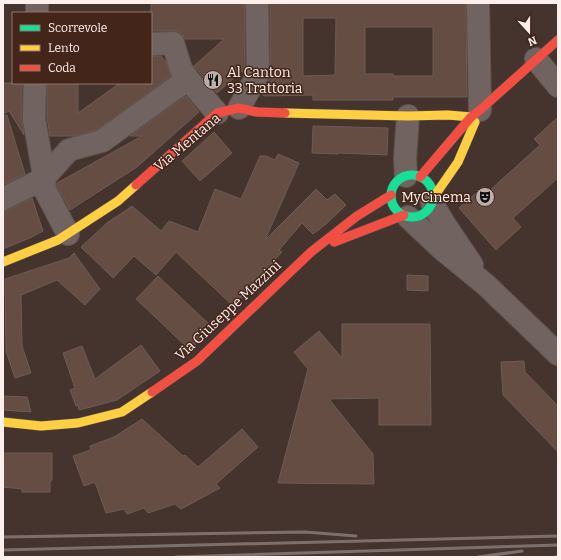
<svg xmlns="http://www.w3.org/2000/svg" width="561" height="560" viewBox="0 0 561 560" font-family="Bitter,serif">
	<rect width="100%" height="100%" fill="#45342e"/>
	<path fill="#664d44" stroke="#6a5c56" fill-rule="evenodd" d="M151 3H245V71L244 74 242 71 217 93 194 66 224 39H185L182 34 177 31H151Z
		M270 3H466L467 97H393V100H313V95L264 96 261 93 269 80 270 74ZM303 18H336L335 75 303 76ZM365 27H433V76H393V74H365Z
		M151 56H161L166 62 171 76 97 130 74 136H50L47 118V83H78V113L120 83H151Z
		M3 83H22V119L24 135 9 111 3 114Z
		M186 96 199 112 137 167 70 210 57 186V183L142 136H130Z
		M7 115 25 174 3 185V116Z
		M558 117V178L513 218 521 227 496 250 459 208 483 187 488 192 540 145 534 139Z
		M313 126 388 128 387 155 338 153V154L312 153Z
		M214 132 232 153 200 181 182 161Z
		M278 154 299 163 265 240 316 189 327 200 335 194 346 205 326 224 313 234 302 223 279 250 282 252 233 306 176 252 156 275 134 256 113 278 81 247 108 222 125 211 132 206 161 231 169 221 198 232 215 189 241 199 260 156H266L275 160Z
		M32 198 43 231 32 237 3 249V211L9 210Z
		M74 253 100 289 85 305 57 280 21 295 22 346 31 373 15 378 6 351 5 279 69 258Z
		M407 275 428 276V291L407 290Z
		M158 276 212 327 190 350 136 299Z
		M342 324H430L431 425H379V398L329 399 373 454 374 484 278 483 308 369 294 352 319 331 342 358Z
		M141 345 160 371 117 400 79 410 78 405 76 406 70 390 75 388 63 353 82 346 95 379Z
		M524 361 525 372 558 406V452L503 395 501 362Z
		M3 396 27 397 31 412 3 410Z
		M142 419 183 456 185 455 198 467 242 429 258 447 216 484 220 488 181 509 175 504 148 513 144 508 127 514 124 509 106 513 95 482 84 486 73 456 91 450 90 446 114 437Z
		M3 453H52V479L50 483V492H22V489L3 487Z"/>
	<g fill="none" stroke-linecap="round" stroke-linejoin="round">
		<defs>
			<path id="street" d="M478 3 480 110
				M37 13V3
				M151 44 173 43 181 69 188 79 217 113
				M536 59 558 86
				M35 83 34 119 43 170 45 190 68 234
				M239 108 258 74 257 3
				M406 176 405 158 408 116
				M3 199 43 179 69 150 102 141 188 79
				M432 203 445 225 472 265
				M408 217 442 249 486 285 558 354"/>
			<path id="fast" d="M391 196a21 21 0 1 1 42 0a21 21 0 1 1-42 0Z"/>
			<path id="slow" d="M285 113 408 116 448 115 471 117
				M433 198 458 162 475 122
				M3 262 58 240 118 201 136 185
				M3 422 41 426 78 423 122 412 152 392"/>
			<path id="jam" d="M420 177 471 117 480 110 558 40
				M136 185 217 113 239 108 257 112 285 113
				M334 242 404 215
				M152 392 197 361 311 252 357 216 391 195"/>
		</defs>
		<use href="#street" stroke="#60534e" stroke-width="24"/>
		<use href="#fast" stroke="#60534e" stroke-width="10"/>
		<use href="#slow" stroke="#60534e" stroke-width="10"/>
		<use href="#jam" stroke="#60534e" stroke-width="10"/>
		<use href="#street" stroke="#716460" stroke-width="22"/>
		<use href="#fast" stroke="#16e098" stroke-width="9"/>
		<use href="#slow" stroke="#ffcf43" stroke-width="9"/>
		<use href="#jam" stroke="#f24e42" stroke-width="9"/>
		<path stroke="#7d706c" stroke-width="3" d="M3 537 305 532 356 536
			M3 550 558 536
			M176 557 558 545
			M478 557 522 551
			M555 557H558"/>
	</g>
	<defs>
		<symbol id="restaurant-disc" viewBox="-11 -11 22 22"><circle r="9.5" fill="#bdaeaa" stroke="#44251a"/><path d="M-5-6h1v4h1v-4h1v4h1v-4h1v5L-1.5 .5V6h-2V.5L-5-1ZM5-6V6H3V1.5H1.5Q1.5-4 5-6Z" fill="#111"/></symbol>
		<symbol id="theatre-disc" viewBox="-11 -11 22 22"><circle r="9.5" fill="#bdaeaa" stroke="#44251a"/><path d="M-5-5.5Q0-4 5-5.5V0Q5 5 0 6Q-5 5-5 0ZM-3.3-2.5H-1v1.5H-3.3ZM1-2.5H3.3v1.5H1ZM-2.8 1Q0 5.5 2.8 1Z" fill="#111"/></symbol>
	</defs>
	<g fill-rule="evenodd">
		<use href="#restaurant-disc" x="202" y="69" width="22" height="22"/>
		<use href="#theatre-disc" x="474" y="186" width="22" height="22"/>
	</g>
	<g text-anchor="middle" stroke-width="3" stroke-linejoin="round" paint-order="stroke">
		<g font-size="14" fill="#fdf0ec" stroke="#44251a" text-anchor="start">
			<text x="227" y="77">Al Canton<tspan x="227" dy="16">33 Trattoria</tspan></text>
			<text x="471" y="202" text-anchor="end">MyCinema</text>
		</g>
		<g font-size="14" fill="#fdf0ec" stroke="#44251a">
			<text transform="translate(187 142) rotate(-40)" y="5">Via Mentana</text>
			<text transform="translate(228 310) rotate(-43)" y="5">Via Giuseppe Mazzini</text>
		</g>
	</g>
	<rect width="561" height="560" fill="none" stroke="#fdf0ec" stroke-width="8"/>
	<rect x="12" y="12" width="140" height="72" fill="#44251a" stroke="#8e766e"/>
	<rect x="20" y="25" width="20" height="6" fill="#16e098" stroke="#8e766e"/>
	<text x="48" y="32" font-size="12" fill="#fdf0ec">Scorrevole</text>
	<rect x="20" y="45" width="20" height="6" fill="#ffcf43" stroke="#8e766e"/>
	<text x="48" y="52" font-size="12" fill="#fdf0ec">Lento</text>
	<rect x="20" y="65" width="20" height="6" fill="#f24e42" stroke="#8e766e"/>
	<text x="48" y="72" font-size="12" fill="#fdf0ec">Coda</text>
	<g transform="translate(529 32) rotate(159)" stroke="#44251a" stroke-width="3" paint-order="stroke">
	<path d="M0-3L7 15L0 10L-7 15Z" fill="#fdf0ec"/>
	<text y="-6" font-size="11" font-weight="bold" text-anchor="middle" fill="#fdf0ec">N</text>
	</g>
</svg>
